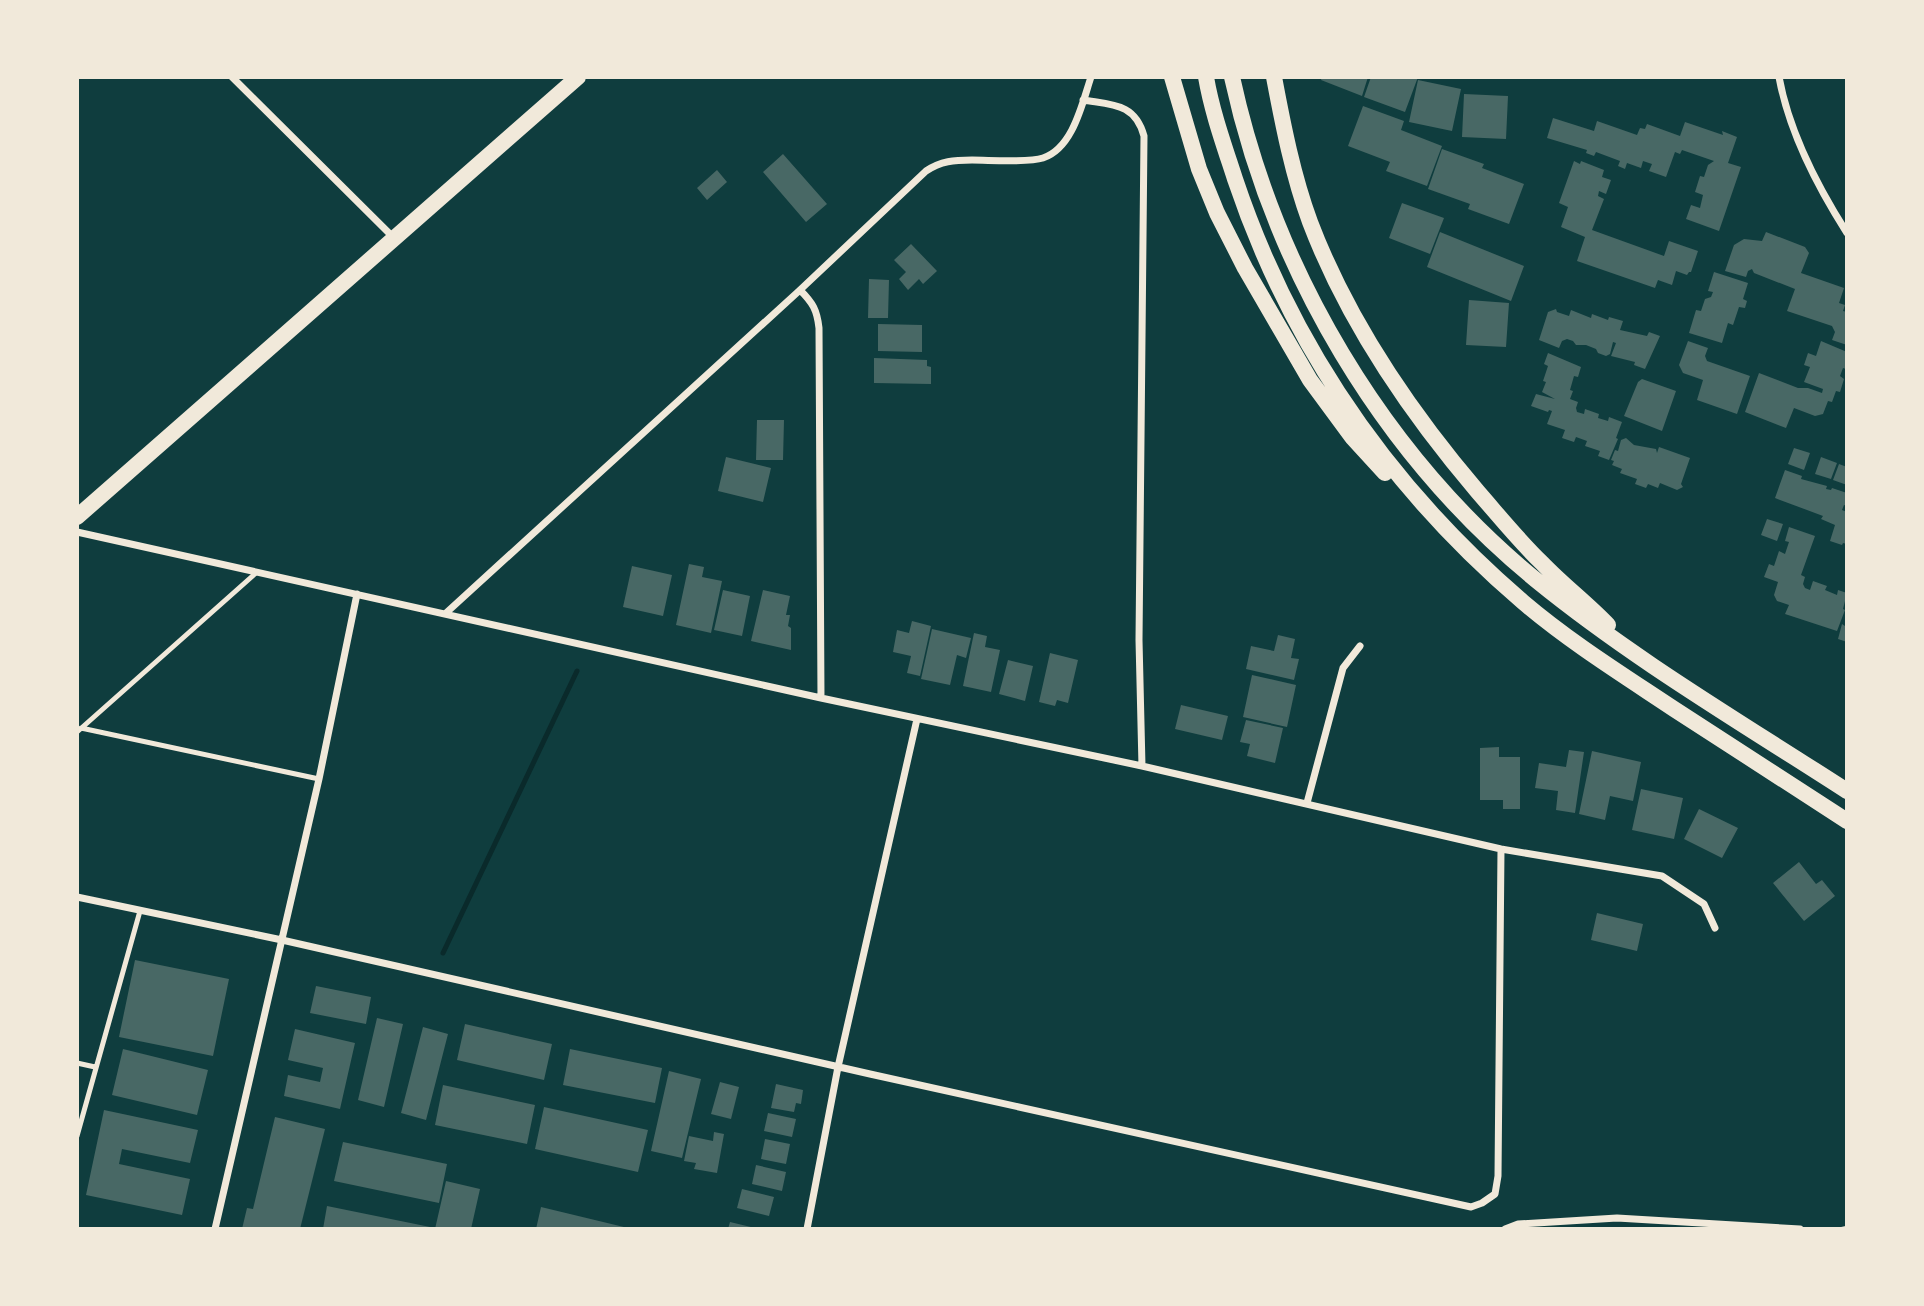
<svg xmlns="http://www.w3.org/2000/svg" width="1924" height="1306" viewBox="0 0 1924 1306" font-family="'Archivo Narrow',sans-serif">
	<rect width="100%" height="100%" fill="#0f3d3e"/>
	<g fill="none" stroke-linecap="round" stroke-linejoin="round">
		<path stroke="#0a2a2b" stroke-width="5" d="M443 953 577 671"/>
	</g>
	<path fill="#486865" d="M1322 77H1368L1362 96 1321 80Z
		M1371 77H1418L1405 112 1364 97Z
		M1418 80 1461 89 1452 131 1409 122Z
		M1464 94 1508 96 1506 139 1462 137Z
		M1363 106 1404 121 1401 130 1442 146 1427 186 1386 171 1390 162 1348 146Z
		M1553 118 1594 131 1597 121 1637 135 1640 128 1645 129 1647 124 1680 136 1685 122 1723 135 1722 131 1737 137 1728 163 1741 167 1719 231 1686 219 1691 205 1700 208 1703 195 1695 192 1700 176 1704 177 1708 165 1714 161 1682 150 1680 154 1675 152 1666 177 1649 171 1652 164 1643 161 1641 168 1627 163 1625 169 1618 166 1620 161 1596 152 1594 156 1586 153 1587 150 1547 138Z
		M1442 149 1484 164 1482 168 1524 184 1509 224 1468 209 1470 204 1428 189Z
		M783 154 827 204 806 222 763 172Z
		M1574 161 1580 164 1581 161 1604 170 1602 177 1611 180 1606 194 1599 191 1598 196 1604 199 1592 230 1664 256 1669 241 1698 251 1691 272H1689L1687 275 1676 271 1672 285 1658 280 1655 288 1577 261 1585 237 1561 227 1568 207 1559 203Z
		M717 170 727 182 707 200 697 188Z
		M1402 203 1444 218 1430 254 1389 238Z
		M1440 232 1524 266 1511 301 1427 267Z
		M1766 232 1805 247 1809 253 1801 273 1844 288 1839 303 1845 305 1843 311 1847 312V345L1832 340 1835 332 1832 326 1787 311 1795 289 1754 273 1752 269 1748 271 1746 277 1725 271 1734 245 1744 239 1762 241Z
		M911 244 937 271 923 284 919 279 908 290 899 279 906 272 894 260Z
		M1714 272 1748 283 1743 299 1747 301 1745 308 1739 307 1733 325 1728 323 1722 343 1689 333 1696 310 1701 311 1705 299 1711 297 1713 292 1708 291Z
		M869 279 889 280 888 318H868Z
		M1469 300 1509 303 1506 347 1466 345Z
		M1556 309 1557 312 1569 316 1571 310 1591 318 1592 314 1608 320 1609 317 1623 321 1620 330 1647 336 1649 332 1660 336 1645 369 1634 365 1635 362 1611 356 1616 343 1613 342 1610 354 1606 356 1598 353 1596 349 1586 345H1576L1573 341 1567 339 1562 341 1559 348 1539 340 1548 312Z
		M878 324 922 325V352L878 351Z
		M1688 341 1708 348 1705 356 1707 361 1750 376 1737 414 1697 400 1703 380 1683 373 1679 365Z
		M1821 341 1847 352V365L1846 369 1843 368 1840 376 1844 379 1840 392 1836 391 1832 402 1828 401 1823 414 1815 416 1794 408 1786 428 1745 412 1759 373 1798 388H1808L1822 393 1823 389 1804 382 1810 367 1804 365 1808 353 1816 356Z
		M1548 353 1581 367 1578 377 1574 376 1570 390 1573 391 1570 399 1578 402 1576 408 1577 412 1584 414 1585 409 1599 414 1598 418 1608 421 1609 417 1622 422 1616 438 1618 439 1609 460 1598 456 1600 451 1585 446 1587 441 1576 437 1574 442 1562 438 1565 430 1547 424 1552 411 1549 410 1548 412 1531 406 1536 394 1555 399 1542 392 1546 382 1543 381 1548 366 1544 364Z
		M874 358 927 360V366L931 367V384L874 383Z
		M1642 379 1676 391 1662 431 1624 416 1638 382Z
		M757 420H784L783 460H756Z
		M1626 438 1634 445 1656 449 1657 453 1659 447 1690 458 1681 484 1683 487 1677 490 1660 483 1658 488 1648 484 1646 488 1635 484 1637 479 1620 473 1622 469 1612 465 1614 461 1611 460 1615 450 1618 451 1621 440Z
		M1794 448 1810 453 1804 470 1788 464Z
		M726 457 771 468 763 502 718 491Z
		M1821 457 1837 463 1831 479 1815 474Z
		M1839 464 1847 467V485L1833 480Z
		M1785 470 1802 476 1801 479 1827 486 1826 489 1831 490 1832 488 1847 493V506L1844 505 1842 510 1847 512V544L1843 543 1842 545 1830 541 1835 525 1821 519 1823 516 1775 498Z
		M1767 519 1783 524 1777 541 1761 535Z
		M1789 527 1815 536 1801 575 1805 577 1803 584 1805 588 1810 590 1813 581 1827 586 1825 590 1837 595 1838 590 1847 593 1843 609 1845 610 1837 631 1785 614 1789 605 1777 601 1774 595 1778 582 1764 577 1769 564 1774 566 1779 551 1785 554 1789 542 1785 541Z
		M689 564 704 567 702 577 722 581 711 633 676 625Z
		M632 566 672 575 663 616 623 607Z
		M723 590 750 596 742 636 714 630Z
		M763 590 790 596 786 615H790L788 626 791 628V650L751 641Z
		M912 621 931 626 920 676 907 673 911 656 893 652 897 630 909 633Z
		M1847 621V642L1838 639 1842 624 1845 626Z
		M932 629 971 638 966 658 957 655 950 685 921 679Z
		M974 633 987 636 985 647 1000 650 991 692 963 686Z
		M1278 635 1295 639 1291 658 1299 659 1294 680 1246 669 1251 646 1274 651Z
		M1050 653 1078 660 1068 703 1057 700 1055 706 1039 702Z
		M1008 660 1033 666 1025 701 999 694Z
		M1252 675 1296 685 1287 727 1243 717Z
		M1181 705 1228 716 1222 740 1175 729Z
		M1246 720 1283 728 1275 763 1247 756 1250 744 1240 742Z
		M1499 747V757H1520V809H1503V800H1480V748Z
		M1569 750 1584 752 1575 813 1556 810 1558 791 1535 788 1539 763 1566 767Z
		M1592 751 1641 762 1633 801 1610 796 1605 820 1579 814Z
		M1641 789 1683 798 1674 839 1632 830Z
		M1699 809 1738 828 1722 858 1684 839Z
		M1799 862 1816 884 1822 880 1835 896 1804 921 1773 883Z
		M1597 913 1643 924 1637 951 1591 940Z
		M135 960 229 979 213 1056 119 1037Z
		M316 986 371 997 366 1024 310 1013Z
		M377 1018 403 1024 384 1107 358 1100Z
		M465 1024 552 1044 544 1080 457 1060Z
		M423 1027 448 1034 426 1120 401 1113Z
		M295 1029 355 1043 340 1109 284 1096 288 1075 320 1082 323 1068 288 1060Z
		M123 1049 208 1070 197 1115 112 1095Z
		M570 1049 662 1068 655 1103 563 1085Z
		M669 1071 701 1079 682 1158 651 1151Z
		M720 1082 739 1087 731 1119 711 1114Z
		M776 1084 803 1090 801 1104 796 1103 794 1112 771 1108Z
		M443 1085 535 1105 527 1144 435 1125Z
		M544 1107 648 1130 638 1172 535 1149Z
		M104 1110 198 1130 190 1163 122 1149 119 1164 190 1179 182 1215 86 1195Z
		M768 1113 796 1119 792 1137 764 1131Z
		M275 1117 325 1129 300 1229H242L247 1208 253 1209Z
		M714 1132 724 1134 717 1173 694 1169 696 1163 684 1161 689 1136 713 1141Z
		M765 1139 790 1144 786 1164 761 1159Z
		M343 1142 447 1164 439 1203 334 1181Z
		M756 1165 786 1172 782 1191 752 1184Z
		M446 1181 480 1189 471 1229H435Z
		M742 1189 774 1197 769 1216 737 1208Z
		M327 1206 435 1228 434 1229H323Z
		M541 1207 628 1228V1229H536Z
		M730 1222 755 1228V1229H728Z"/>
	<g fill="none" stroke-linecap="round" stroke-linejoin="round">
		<path stroke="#f1e9da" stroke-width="2.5" d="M1838 1229 1847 1227"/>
		<path stroke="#f1e9da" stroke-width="5" d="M81 728 319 779
			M77 732 257 572
			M77 1063 95 1067
			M77 1136 140 911"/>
		<path stroke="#f1e9da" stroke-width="7" d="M232 77 394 238
			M1779 77C1789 132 1817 186 1847 233
			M1083 100C1112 105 1135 103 1144 136L1139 640 1142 766
			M800 290C813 303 817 310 819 328L821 698
			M77 532 821 698 1142 766 1501 849 1662 876 1704 904 1715 928
			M446 613 800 290 926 171C941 161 954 160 972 160 990 160 1028 163 1043 158 1073 148 1082 104 1091 77
			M1307 803 1343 668 1360 646
			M77 897 282 940 870 1074 1471 1207 1482 1203 1495 1194 1498 1176 1501 849
			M215 1229 319 779 357 594
			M807 1229 838 1067 917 719
			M1505 1229 1518 1224 1617 1218 1800 1229"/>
		<path stroke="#f1e9da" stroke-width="16" d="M77 517 578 77"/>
		<path stroke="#f1e9da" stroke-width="16" d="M1172 77 1199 169 1217 213 1245 268 1310 380 1352 437 1385 473
			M1206 77C1212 112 1224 145 1235 179 1291 346 1389 487 1523 602 1570 642 1623 675 1674 709 1732 746 1789 784 1847 821
			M1232 77C1274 270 1382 454 1536 580 1633 659 1742 723 1847 791
			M1274 77C1283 125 1293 176 1310 222 1348 322 1409 411 1478 492 1499 516 1519 541 1542 563 1563 585 1587 603 1608 625"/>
	</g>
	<rect width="1924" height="1306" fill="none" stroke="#f1e9da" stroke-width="158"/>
</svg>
